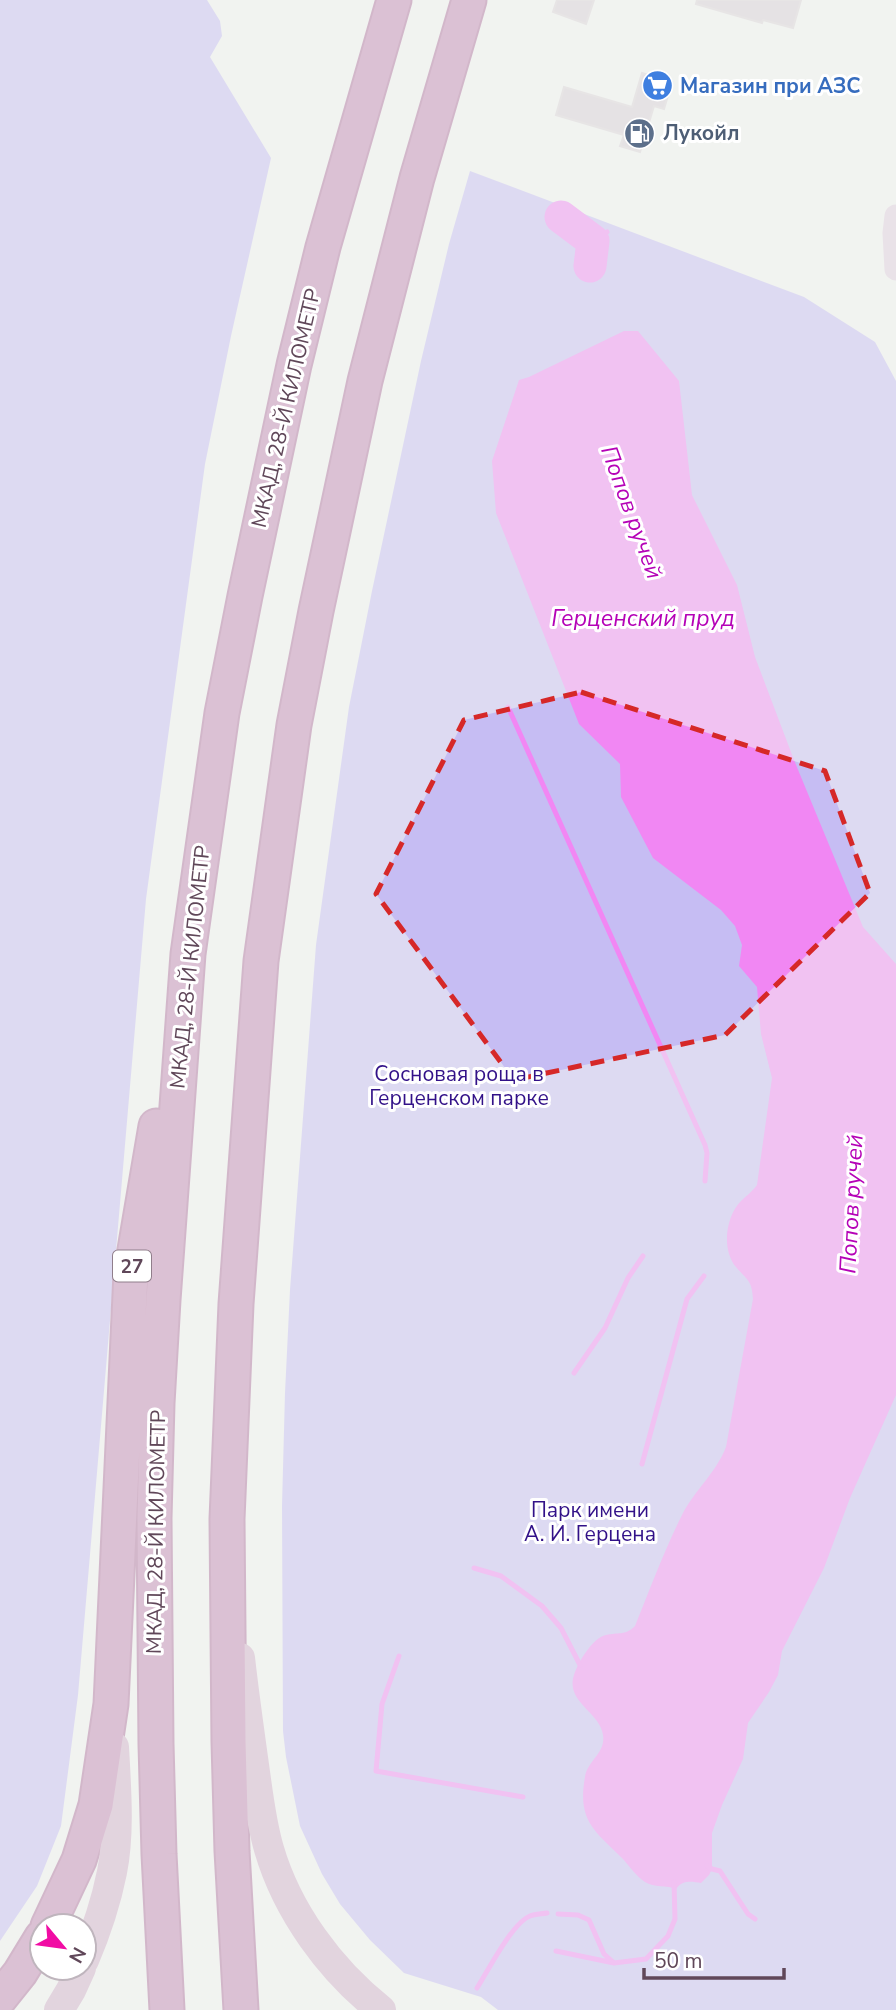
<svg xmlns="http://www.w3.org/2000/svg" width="896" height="2010" viewBox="0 0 896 2010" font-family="'Nunito Sans',sans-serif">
	<rect width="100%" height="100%" fill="#f1f3f0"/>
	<path fill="#c6bdf3" d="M0 0H207L220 21 222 36 210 57 271 158 231 336 205 464 146 899 78 1695 61 1826 37 1886 0 1941Z
		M470 171 804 297 875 342 896 381V2010H498L481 1997 404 1973 370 1940 340 1904 322 1874 300 1826 286 1757 283 1731 282 1506 285 1393 290 1290 316 945 349 707 372 591 421 361 449 244Z"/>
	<path fill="#f187f3" d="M624 331H638L679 381 692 495 737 585 755 657 794 760 863 927 896 964V1395L850 1498 824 1568 782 1651 778 1675 769 1692 748 1723 743 1759 722 1805 712 1833V1869L709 1875 701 1883C691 1881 682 1880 676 1889 667 1885 654 1888 645 1882 637 1877 629 1866 623 1859 595 1831 577 1821 585 1777 587 1761 606 1753 603 1735 600 1712 565 1702 574 1675 578 1663 592 1638 606 1635 618 1632 625 1636 635 1626 650 1589 664 1551 682 1515 694 1491 716 1473 726 1447L753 1299C752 1280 747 1280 736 1267 721 1249 726 1216 741 1201 747 1195 752 1192 757 1185L772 1078 761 1034 757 987 739 966 742 945 735 926 721 910 653 858 621 797 620 764 579 724 496 513 492 461 519 380 529 377Z"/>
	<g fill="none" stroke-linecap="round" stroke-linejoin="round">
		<path stroke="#f187f3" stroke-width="5" d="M593 241 607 232
			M508 707 705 1145 707 1153 705 1181
			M574 1373 605 1328 628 1278 643 1256
			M642 1464 687 1299 704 1276
			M474 1568 501 1576 542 1606 561 1628 580 1665
			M399 1656 382 1704 376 1771 523 1797
			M707 1866 712 1869 720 1871 748 1914 755 1919
			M558 1914 578 1915 589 1920 604 1954 613 1962
			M556 1951 614 1963 646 1959 668 1936 675 1919 674 1882
			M477 1988C488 1971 512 1923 530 1916 535 1914 542 1914 547 1913"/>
		<path stroke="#f187f3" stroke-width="33" d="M561 217 593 241 590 266"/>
	</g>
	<path fill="#d8cfd5" stroke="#dcd4d8" stroke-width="2" d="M557 0H594L586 24 553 12Z
		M697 0H801L793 28 763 20 762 23 696 4Z
		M642 73 672 82 664 109 654 106 640 152 620 146 624 135 556 115 564 87 632 107Z"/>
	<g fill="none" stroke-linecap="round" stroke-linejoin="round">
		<defs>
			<path id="highway" d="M48 1926 79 1860 96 1805 111 1704 131 1273 156 1126
				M0 1998 20 1973 42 1937
				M167 2010 159 1854 156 1744 154 1518 157 1403 163 1300 188 954 222 713 245 596 294 365 323 247 394 0
				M241 2010 232 1851 229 1742 227 1519 236 1304 261 961 294 725 316 611 365 381 417 178 469 0"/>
		</defs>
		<use href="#highway" stroke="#ae709c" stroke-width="37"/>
		<path stroke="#e1cedd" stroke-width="23" d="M896 216 894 233 896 269"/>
		<path stroke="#d1afc8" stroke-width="30" d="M240 1658C244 1694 249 1729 254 1765 258 1793 261 1822 269 1849 287 1911 330 1970 381 2010
			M84 1960C96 1932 106 1902 112 1872 120 1833 116 1786 114 1747
			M59 2010 71 1990 81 1968"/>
		<use href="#highway" stroke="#c285b1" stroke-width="33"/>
	</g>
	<path d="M0 0H896V2010H0ZM581 692 825 771 870 893 725 1035 514 1080 376 894 464 720Z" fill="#f1f3f0" fill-opacity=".55" fill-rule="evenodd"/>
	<path fill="none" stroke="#d62828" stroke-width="5" stroke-dasharray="14 9" stroke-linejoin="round" d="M581 692 825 771 870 893 725 1035 514 1080 376 894 464 720Z"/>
	<defs>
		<symbol id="supermarket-disc" viewBox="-11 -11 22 22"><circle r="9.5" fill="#3f7fe0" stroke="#fff"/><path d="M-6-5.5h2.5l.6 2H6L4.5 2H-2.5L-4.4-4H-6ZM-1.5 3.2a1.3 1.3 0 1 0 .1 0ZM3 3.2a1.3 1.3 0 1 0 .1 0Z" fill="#fff"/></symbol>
		<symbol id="fuel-disc" viewBox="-11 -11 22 22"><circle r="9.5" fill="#5c6f8a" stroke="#fff"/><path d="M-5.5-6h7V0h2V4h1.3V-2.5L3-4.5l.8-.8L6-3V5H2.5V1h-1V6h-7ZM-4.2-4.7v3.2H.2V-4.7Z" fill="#fff"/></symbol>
	</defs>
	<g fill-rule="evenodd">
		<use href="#supermarket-disc" x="640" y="68" width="35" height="35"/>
		<use href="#fuel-disc" x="622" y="116" width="35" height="35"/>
	</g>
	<g text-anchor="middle" stroke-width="6" stroke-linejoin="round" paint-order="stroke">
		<rect fill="#fff" stroke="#907e8b" stroke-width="2" x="113" y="1250.5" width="38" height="31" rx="5"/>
		<g font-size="19" font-weight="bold" fill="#604759">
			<text x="132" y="1273">27</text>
		</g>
		<g font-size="21" font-weight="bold" fill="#366cbe" stroke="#fff" text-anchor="start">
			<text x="680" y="93">Магазин при АЗС</text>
		</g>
		<g font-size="21" font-weight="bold" fill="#4e5e75" stroke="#fff" text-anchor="start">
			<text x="663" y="140">Лукойл</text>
		</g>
		<g font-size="21" fill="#604759" stroke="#fff">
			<text transform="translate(286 408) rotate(-77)" y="7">МКАД, 28-Й КИЛОМЕТР</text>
			<text transform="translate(190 967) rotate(-84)" y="7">МКАД, 28-Й КИЛОМЕТР</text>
			<text transform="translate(156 1532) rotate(-89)" y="7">МКАД, 28-Й КИЛОМЕТР</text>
		</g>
		<g font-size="21" fill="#321188" stroke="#fff">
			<text x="459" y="1081">Сосновая роща в<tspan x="459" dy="24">Герценском парке</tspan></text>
			<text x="590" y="1517">Парк имени<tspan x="590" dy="24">А. И. Герцена</tspan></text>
		</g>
		<g font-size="23" font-style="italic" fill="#b502b7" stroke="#fff">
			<text transform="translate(632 512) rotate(70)" y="8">Попов ручей</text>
			<text x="643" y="626">Герценский пруд</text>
			<text transform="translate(851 1204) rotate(-87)" y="8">Попов ручей</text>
		</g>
	</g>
	<g transform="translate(63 1947) rotate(119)"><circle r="33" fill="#ffffff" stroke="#bfb5bd" stroke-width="2"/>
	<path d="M0-5L12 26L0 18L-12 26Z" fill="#f10ca4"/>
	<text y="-10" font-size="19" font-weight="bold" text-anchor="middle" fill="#604759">N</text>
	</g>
	<path d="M644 1968v10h140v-10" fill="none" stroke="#604759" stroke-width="3.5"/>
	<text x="654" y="1968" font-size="21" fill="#604759" stroke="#ffffff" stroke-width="5" paint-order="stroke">50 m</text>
</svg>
